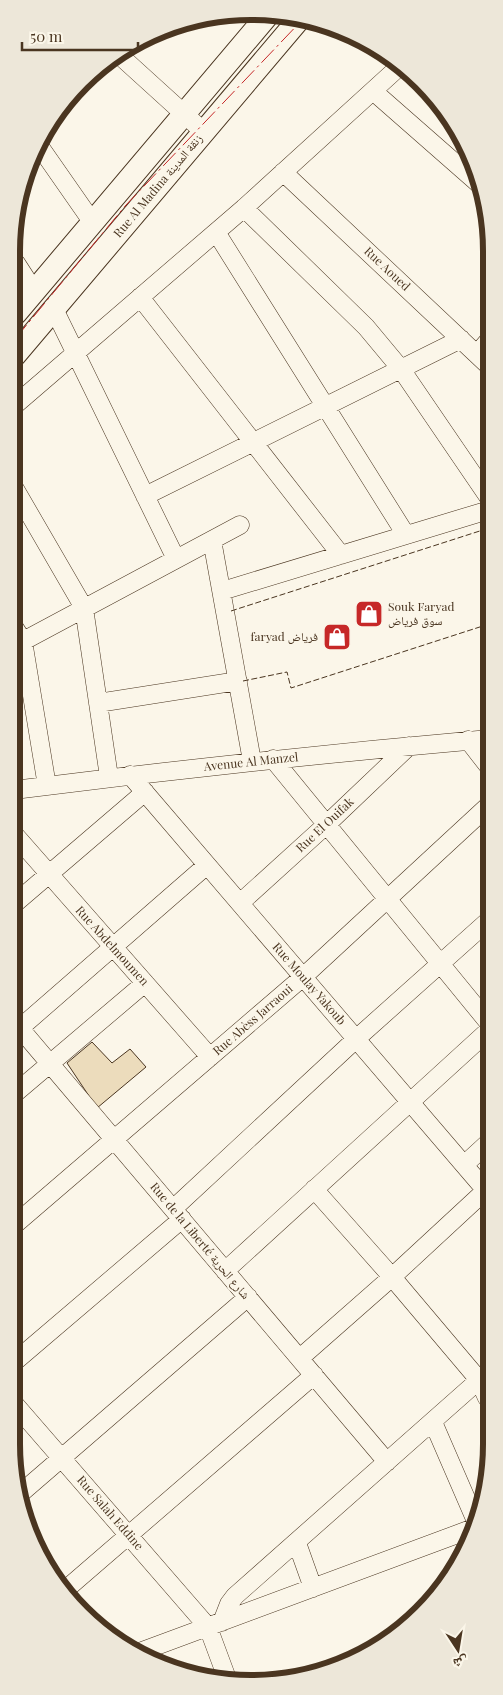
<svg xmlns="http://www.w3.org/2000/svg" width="503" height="1695" viewBox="0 0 503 1695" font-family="'Playfair Display','Noto Naskh Arabic',serif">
	<rect width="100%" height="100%" fill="#fbf6e9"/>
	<path fill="#ecdcbc" stroke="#4a3520" d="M92 1042 112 1063 130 1049 146 1067 97 1108 67 1063Z"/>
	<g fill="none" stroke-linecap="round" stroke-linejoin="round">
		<defs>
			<path id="minor" d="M117 53 204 132
				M373 91 479 184
				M40 147 93 223
				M283 172 489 366
				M244 208 366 327 401 369 489 498
				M216 232 406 535
				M16 263 34 291
				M140 297 341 555
				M54 309 176 559
				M477 354 489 340
				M15 405 244 208 400 66
				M15 489 84 608 109 777
				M145 496 461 339
				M212 540 252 761
				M222 591 489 510
				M14 627 23 641 47 786
				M14 646 240 525
				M98 703 238 681
				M468 740 489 767
				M273 759 488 1022
				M130 775 488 1193
				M14 790C172 770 330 753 489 739
				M14 834 210 1057
				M240 903 326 825 409 746
				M13 905 145 792
				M13 1020 387 1462
				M20 1028 207 865
				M13 1095 145 983
				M464 1165 488 1143
				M314 1189 392 1277 479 1380 487 1398
				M173 1209 356 1039 488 921
				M12 1227 303 977 489 805
				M225 1271 488 1031
				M300 1358 392 1277 486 1190
				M12 1364 182 1219
				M11 1400 208 1627 228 1681
				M433 1422 475 1519
				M21 1493 248 1297
				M297 1543 313 1588
				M64 1591 314 1375
				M222 1622 229 1604 235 1596 487 1373
				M137 1653 471 1529"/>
			<path id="major" d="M16 313 267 16
				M15 355 301 17"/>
		</defs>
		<use href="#minor" stroke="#4a3520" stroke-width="19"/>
		<use href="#major" stroke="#4a3520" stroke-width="24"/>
		<use href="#minor" stroke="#fbf6e9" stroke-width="18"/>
		<use href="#major" stroke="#fbf6e9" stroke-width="22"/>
		<path stroke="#4a3520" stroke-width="1" stroke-dasharray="6 2.5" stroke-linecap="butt" d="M231 611 486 529 489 541
			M243 681 287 672 291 688 489 624"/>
		<path stroke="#c62828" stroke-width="1" stroke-dasharray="18 4 2.5 4" stroke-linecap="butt" d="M15 339 126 205 304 18"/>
	</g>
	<defs>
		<symbol id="shop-square" viewBox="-11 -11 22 22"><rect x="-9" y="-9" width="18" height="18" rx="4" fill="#c62828" stroke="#fbf6e9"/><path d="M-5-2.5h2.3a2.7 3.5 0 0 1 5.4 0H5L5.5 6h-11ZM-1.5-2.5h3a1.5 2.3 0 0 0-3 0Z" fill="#fff"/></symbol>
	</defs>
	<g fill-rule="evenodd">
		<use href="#shop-square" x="353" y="598" width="32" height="32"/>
		<use href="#shop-square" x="321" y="621" width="32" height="32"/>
	</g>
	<g text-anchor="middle" stroke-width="4" stroke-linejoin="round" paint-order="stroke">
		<g font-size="12" fill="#4a3520" stroke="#fbf6e9">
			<text transform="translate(158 186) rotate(-50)" y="4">Rue Al Madina زنقة المدينة</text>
			<text transform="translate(387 269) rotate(43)" y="4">Rue Aoued</text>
			<text transform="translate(251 762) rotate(-6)" y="4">Avenue Al Manzel</text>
			<text transform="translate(325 825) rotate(-43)" y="4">Rue El Ouifak</text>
			<text transform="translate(112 946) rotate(48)" y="4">Rue Abdelmoumen</text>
			<text transform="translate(309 984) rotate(49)" y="4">Rue Moulay Yakoub</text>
			<text transform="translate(253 1020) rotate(-41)" y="4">Rue Abèss Jarraoui</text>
			<text transform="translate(200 1241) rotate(50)" y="4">Rue de la Liberté شارع الحرية</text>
			<text transform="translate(110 1513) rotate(49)" y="4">Rue Salah Eddine</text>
		</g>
		<g font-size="12" fill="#4a3520" stroke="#fbf6e9" text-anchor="start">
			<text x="388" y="611">Souk Faryad<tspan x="388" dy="14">سوق فرياض</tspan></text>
			<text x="318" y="641" text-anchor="end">faryad فرياض</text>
		</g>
	</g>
	<path d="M0 0H503V1695H0ZM251 20H252A231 231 0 0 1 483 251V1444A231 231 0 0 1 252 1675H251A231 231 0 0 1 20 1444V251A231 231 0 0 1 251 20Z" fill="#ede7d9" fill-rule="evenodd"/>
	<path fill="none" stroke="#4a3520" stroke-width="6" d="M251 20H252A231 231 0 0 1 483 251V1444A231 231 0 0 1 252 1675H251A231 231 0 0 1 20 1444V251A231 231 0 0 1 251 20Z"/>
	<g transform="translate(458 1650) rotate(168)" stroke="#fbf6e9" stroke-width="4" paint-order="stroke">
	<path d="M0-4L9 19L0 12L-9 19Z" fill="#4a3520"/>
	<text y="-8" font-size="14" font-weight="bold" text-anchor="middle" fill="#4a3520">ش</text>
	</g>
	<path d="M22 42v8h116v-8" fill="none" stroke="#4a3520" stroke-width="2.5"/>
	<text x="30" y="42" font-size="15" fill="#4a3520" stroke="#fbf6e9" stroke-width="4" paint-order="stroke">50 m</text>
</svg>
